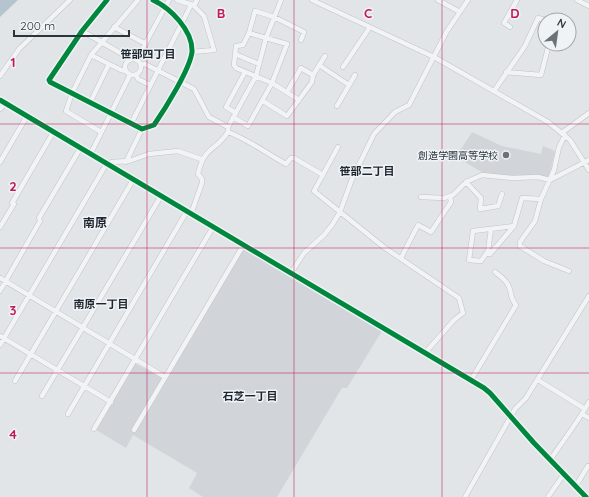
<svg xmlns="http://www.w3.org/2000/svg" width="589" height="497" viewBox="0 0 589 497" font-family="Quicksand,'Noto Sans JP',sans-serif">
	<rect width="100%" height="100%" fill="#e2e5e7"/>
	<path fill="#d1d5da" d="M472 132 502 146 541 154 543 146 553 150 555 152 549 177 504 176 485 174 456 157Z
		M243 247 382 331 347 388H342L277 497H203L189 488 197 473 133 435 126 448 96 430 134 363 165 379Z"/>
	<path fill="#b4c5ce" d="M0 0H18L0 17Z"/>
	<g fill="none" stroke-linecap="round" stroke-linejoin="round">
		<defs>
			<path id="minor" d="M107 0 82 31 49 80 50 82 142 129 154 125C165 109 190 69 192 52 193 30 170 8 153 0
				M177 0 193 5
				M281 0 266 38 249 33 255 11 274 17 304 32 301 40
				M312 0 434 57 548 122 570 140 589 170
				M438 0 460 12
				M577 0 589 6
				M114 27 146 44
				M510 27 504 23 517 0
				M82 31 131 59
				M249 33 243 45 236 46 234 65 236 68 272 83 299 100
				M192 52 214 50 204 16 194 6 197 0
				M235 54 259 64
				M91 55 121 70 126 71
				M125 67a8 8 0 1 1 16 0a8 8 0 1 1-16 0Z
				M137 59 169 0
				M142 64H145L194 89 209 117 228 127V132
				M319 65 349 85
				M343 67 370 27
				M506 72 541 75 549 44
				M136 75 138 79 150 85
				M0 76 19 49 70 0
				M494 91 525 46 538 18 545 20
				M287 92 301 68 313 75 325 56
				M0 100 484 388 490 393 534 443 586 497
				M263 101 287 116 312 82 313 75
				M90 103 109 64
				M337 106 355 75
				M0 109 6 103
				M236 113 226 107 245 72
				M131 124 191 5
				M228 127 256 76 266 38 287 44 272 83 248 126 233 117
				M101 132 66 111 72 93 91 55 138 0
				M228 132C249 140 266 153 286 164L291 158H294L323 175
				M563 132 589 113
				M565 135 559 147 554 170 541 199 535 221 520 242V246L544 261 569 271
				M338 147 314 191 385 248 459 298 463 313 454 320 425 353
				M91 153 130 75
				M0 162 27 116
				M126 162 142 129
				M108 164 112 162 129 161 149 154 178 151 201 159
				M466 182 481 198 480 209 498 206 502 194
				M421 197 444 198 453 195 466 182 482 175 512 178 538 177 550 180 589 160
				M191 214 202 183V179L198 174C204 146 215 152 228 132
				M39 218 81 147
				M0 227 14 204 12 203 54 131
				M491 229 488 251 481 261 469 260 473 231 514 226 522 198 541 199
				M487 253 490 254 514 226
				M401 258 418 225 431 232 451 202 450 196
				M291 273 304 253 324 235 332 225 340 212 352 179 374 134 395 112 409 105 447 31 468 0
				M0 278 165 377
				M0 291 40 221
				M0 336 111 402
				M0 345 107 163
				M471 380 516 305C510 298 512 294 509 287 507 280 500 276 495 272
				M538 380 585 409
				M15 381 133 180
				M42 396 161 196
				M68 414 187 211
				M582 414 589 418
				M94 429 213 227
				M134 430 244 244
				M550 460C563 441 577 423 589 402
				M577 484 588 466
				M465 497 515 409 526 398 589 296
				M548 497 564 474"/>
		</defs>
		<use href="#minor" stroke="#c1c3c5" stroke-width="5.5"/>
		<use href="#minor" stroke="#f1f3f4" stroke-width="4.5"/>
		<defs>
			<path id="cycleway" d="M107 0 82 31 49 80 50 82 142 129 154 125C165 109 190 69 192 52 193 30 170 8 153 0
				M0 100 484 388 490 393 534 443 586 497"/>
		</defs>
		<use href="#cycleway" stroke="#f0f3f6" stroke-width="8"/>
		<use href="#cycleway" stroke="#00873e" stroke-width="5"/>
	</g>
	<path fill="none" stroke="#c2185b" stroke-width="1" stroke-opacity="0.55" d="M147 0V497M294 0V497M442 0V497M0 124H589M0 248H589M0 373H589"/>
	<circle fill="#6b7379" stroke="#f0f3f6" stroke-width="1.5" cx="506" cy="155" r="4"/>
	<g text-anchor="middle" stroke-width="3" stroke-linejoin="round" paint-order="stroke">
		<g font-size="10" fill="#2b353e" stroke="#f0f3f6" text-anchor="end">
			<text x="498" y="159">創造学園高等学校</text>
		</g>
		<g font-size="11" font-weight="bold" fill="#1d262f" stroke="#f0f3f6">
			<text x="148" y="58">笹部四丁目</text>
			<text x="367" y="175">笹部二丁目</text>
			<text x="101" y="308">南原一丁目</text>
			<text x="250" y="400">石芝一丁目</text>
		</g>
		<g font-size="12" font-weight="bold" fill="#1d262f" stroke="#f0f3f6">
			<text x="95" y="227">南原</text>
		</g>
	</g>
	<g font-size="13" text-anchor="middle" font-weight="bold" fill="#c2185b" stroke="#f0f3f6" stroke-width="3" stroke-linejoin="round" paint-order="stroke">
		<text x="221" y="18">B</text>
		<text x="368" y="18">C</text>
		<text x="515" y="18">D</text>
		<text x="13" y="67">1</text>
		<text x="13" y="191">2</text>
		<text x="13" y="315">3</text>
		<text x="13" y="439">4</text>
	</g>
	<g transform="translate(557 32) rotate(29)"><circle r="19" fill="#f0f3f6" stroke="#a1a7ac"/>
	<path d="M0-3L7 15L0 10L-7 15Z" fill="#6b7379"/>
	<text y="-6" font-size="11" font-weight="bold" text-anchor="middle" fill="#2b353e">N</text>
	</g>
	<path d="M14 30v6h115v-6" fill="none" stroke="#2b353e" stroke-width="2"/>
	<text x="20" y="30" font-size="12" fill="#2b353e" stroke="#f0f3f6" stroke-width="3" paint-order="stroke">200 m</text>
</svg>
